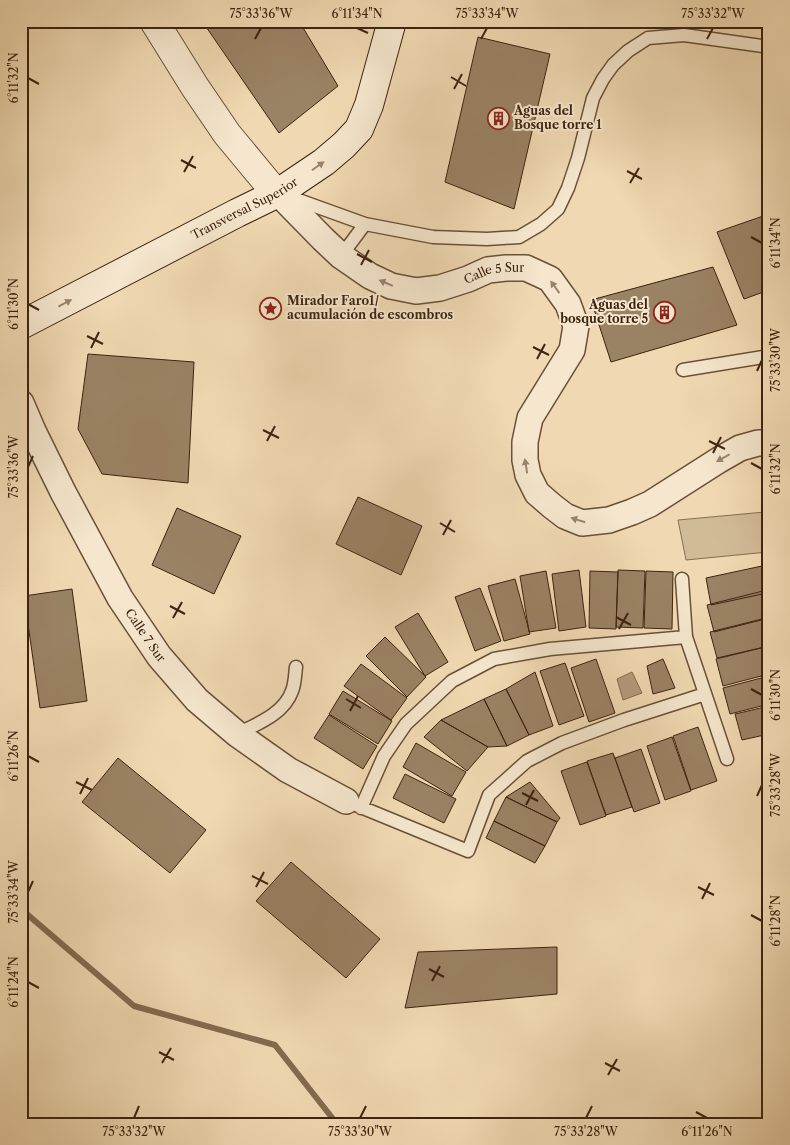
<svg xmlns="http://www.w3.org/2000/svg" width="790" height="1145" viewBox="0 0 790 1145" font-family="'Libre Caslon Text',serif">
	<rect width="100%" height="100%" fill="#f0d9b2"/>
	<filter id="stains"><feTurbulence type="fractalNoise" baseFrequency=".004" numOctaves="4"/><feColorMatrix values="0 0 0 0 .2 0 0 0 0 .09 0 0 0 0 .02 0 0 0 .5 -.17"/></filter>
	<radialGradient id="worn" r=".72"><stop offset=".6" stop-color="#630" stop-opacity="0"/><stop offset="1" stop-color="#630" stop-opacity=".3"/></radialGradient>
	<path fill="#d1ba96" stroke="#866e53" d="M765 512 768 552 686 560 678 520Z"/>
	<path fill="#b39b7b" stroke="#836b50" d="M632 672 642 693 623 700 617 679Z"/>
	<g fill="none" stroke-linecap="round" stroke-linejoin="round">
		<path stroke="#836b50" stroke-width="6" d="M21 909 134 1006 275 1045 337 1124"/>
	</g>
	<path fill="#9a8264" stroke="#3c2310" d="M202 21H299L338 86 279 133Z
		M478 37 550 54 514 209 445 182Z
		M769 214V290L744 299 717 232Z
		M713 267 737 325 611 362 591 300Z
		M88 354 194 362 188 483 102 474 78 429Z
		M21 484 28 503 21 509Z
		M358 497 422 526 401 575 336 544Z
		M177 508 241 536 214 594 152 565Z
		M762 566 767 593 711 605 706 578Z
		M579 570 586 627 559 631 552 574Z
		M618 570 645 571 643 628 616 627Z
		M546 571 556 628 529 632 520 576Z
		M590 571 618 572 616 629 589 628Z
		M646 571 673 572 672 629 644 628Z
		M515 579 530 634 504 641 488 586Z
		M480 588 501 641 475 651 455 597Z
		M72 589 87 701 40 708 24 596Z
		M763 591 769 618 714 632 707 605Z
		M418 613 448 662 425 676 395 627Z
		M766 618 769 631V646L717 658 710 632Z
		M385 637 426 677 407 697 366 656Z
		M769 646V674L723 686 716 659Z
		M596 659 615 713 589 722 571 668Z
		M663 659 675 688 653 694 647 666Z
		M565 663 584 716 559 725 540 671Z
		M361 664 407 698 391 720 344 686Z
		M535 672 553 726 529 735 506 689Z
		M769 676V704L730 714 723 688Z
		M506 689 529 735 507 746 484 699Z
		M343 691 392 721 378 744 329 714Z
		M484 699 507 746 488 747 441 720Z
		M769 706V734L742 740 735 714Z
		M329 715 377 746 363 769 314 738Z
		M441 720 488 747 467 771 424 737Z
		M698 727 717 781 691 790 673 736Z
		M672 737 691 791 665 800 647 746Z
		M416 743 466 772 452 796 403 767Z
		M641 749 660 803 634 812 615 758Z
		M613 753 632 807 606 815 587 761Z
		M118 758 206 830 170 873 82 802Z
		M587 762 606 816 580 825 561 771Z
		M405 774 456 799 444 823 393 798Z
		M530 782 560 818 557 822 506 797Z
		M506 797 557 822 545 846 494 821Z
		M494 821 545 846 535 863 486 838Z
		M291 862 380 939 346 978 256 901Z
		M557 947V994L405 1008 418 952Z"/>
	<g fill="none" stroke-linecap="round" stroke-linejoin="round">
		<defs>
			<path id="service" d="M290 197 365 224 433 237 487 239 519 237 541 224 558 209 568 188 578 158 593 98 603 79 613 65 628 51 648 38 684 35 769 47
				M341 256 365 224
				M683 370 769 356
				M682 579 686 637 727 759
				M237 734C257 724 284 714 292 691 295 684 295 675 296 667
				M346 801 468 851 489 795 527 761 562 743 624 720 705 694
				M361 808 384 756 406 724 452 681 494 659 550 649 686 637"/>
			<g id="minor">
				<path id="s1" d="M278 193 323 239 341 256 370 276 391 286 416 291 440 288 468 279 488 270 506 268H526L550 279 568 304 576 326 572 350 530 418 525 442V460L528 475 537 493 552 506 565 516 582 523 609 520 632 512 650 504 719 460 740 448 758 443H769"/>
				<path id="s2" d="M21 403 33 431 63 492 120 598 159 656 197 700 237 734 288 770 346 801"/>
			</g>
			<path id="tertiary" d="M154 21 195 87 227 134 270 186 278 193"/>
			<g id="secondary">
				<path id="s3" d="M21 325 237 213 278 193 324 162 344 145 359 129 369 105 392 21"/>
			</g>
		</defs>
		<use href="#service" stroke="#695038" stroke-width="15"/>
		<use href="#minor" stroke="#695038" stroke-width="28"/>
		<use href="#tertiary" stroke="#695038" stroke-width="30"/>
		<use href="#secondary" stroke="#3c2310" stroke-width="30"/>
		<use href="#service" stroke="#f5e6cd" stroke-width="12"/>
		<use href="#minor" stroke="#f5e6cd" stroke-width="25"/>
		<use href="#tertiary" stroke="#f5e6cd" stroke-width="28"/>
		<use href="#secondary" stroke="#f5e6cd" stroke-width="28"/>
	</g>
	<defs><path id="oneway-solid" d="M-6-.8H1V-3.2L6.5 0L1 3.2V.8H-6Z" transform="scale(1.25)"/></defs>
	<g fill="#98846e">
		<use href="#oneway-solid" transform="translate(318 166) rotate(-35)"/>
		<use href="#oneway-solid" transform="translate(386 283) rotate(-157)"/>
		<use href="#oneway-solid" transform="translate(555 287) rotate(-126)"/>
		<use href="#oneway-solid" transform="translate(65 303) rotate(-28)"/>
		<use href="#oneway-solid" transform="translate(723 458) rotate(151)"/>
		<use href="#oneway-solid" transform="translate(526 466) rotate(-99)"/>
		<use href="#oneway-solid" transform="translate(578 520) rotate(-163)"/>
	</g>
	<path fill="none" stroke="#3c2310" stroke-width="2" d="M357 28 368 33M255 39 261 28M481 39 487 28M707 39 713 28M451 77 466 86M28 78 39 84M454 89 462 74M181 160 196 168M627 171 642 179M184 172 193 156M630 183 639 168M751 237 762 243M357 254 372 262M361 265 369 250M28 304 39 310M87 336 103 344M533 347 549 355M91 348 99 332M537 359 545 344M757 371 762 360M263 430 279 438M267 441 275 426M709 441 725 449M713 453 721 437M751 463 762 469M28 467 33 456M440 523 455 532M443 535 451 520M170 606 185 614M616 617 631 625M173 618 182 602M619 629 628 613M751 689 762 695M346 699 361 708M350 711 358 696M28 756 39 762M76 782 92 790M522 793 538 801M80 794 88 778M757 796 762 785M526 805 534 790M252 876 268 884M256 887 264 872M698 887 714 895M28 892 33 881M702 899 710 883M751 915 762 921M429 969 444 977M432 981 440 966M28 982 39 988M159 1052 174 1060M162 1063 171 1048M605 1063 620 1071M608 1075 617 1059M696 1112 707 1118M134 1118 139 1106M360 1118 366 1106M586 1118 592 1106"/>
	<defs>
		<symbol id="building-ring" viewBox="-11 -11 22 22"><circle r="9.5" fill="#f5e6cd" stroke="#8f2418" stroke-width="1.5"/><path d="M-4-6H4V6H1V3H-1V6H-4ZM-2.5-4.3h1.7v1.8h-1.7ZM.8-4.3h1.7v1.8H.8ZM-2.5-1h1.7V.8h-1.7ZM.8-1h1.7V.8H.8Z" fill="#8f2418"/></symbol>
		<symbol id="sight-ring" viewBox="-11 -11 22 22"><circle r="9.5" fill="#f5e6cd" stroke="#8f2418" stroke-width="1.5"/><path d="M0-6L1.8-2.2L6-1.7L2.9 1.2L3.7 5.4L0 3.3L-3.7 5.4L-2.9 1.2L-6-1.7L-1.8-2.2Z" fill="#8f2418"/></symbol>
	</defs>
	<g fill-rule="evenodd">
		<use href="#building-ring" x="486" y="106" width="25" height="25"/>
		<use href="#sight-ring" x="258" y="296" width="25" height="25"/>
		<use href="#building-ring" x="652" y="300" width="25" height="25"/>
	</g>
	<g text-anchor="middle" stroke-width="4" stroke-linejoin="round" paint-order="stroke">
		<g font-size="12" font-weight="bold" fill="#3c2310" stroke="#f5e6cd" text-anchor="start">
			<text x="514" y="115">Aguas del<tspan x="514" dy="14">Bosque torre 1</tspan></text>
			<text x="287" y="305">Mirador Faro1/<tspan x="287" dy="14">acumulación de escombros</tspan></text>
			<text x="648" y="309" text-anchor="end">Aguas del<tspan x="648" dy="14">bosque torre 5</tspan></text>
		</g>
		<g font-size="12" fill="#3c2310" stroke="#f5e6cd">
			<text dy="4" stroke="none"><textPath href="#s3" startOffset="252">Transversal Superior</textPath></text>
			<text dy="4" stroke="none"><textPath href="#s1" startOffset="254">Calle 5 Sur</textPath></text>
			<text dy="4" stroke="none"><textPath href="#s2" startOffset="264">Calle 7 Sur</textPath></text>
		</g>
	</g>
	<rect width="790" height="1145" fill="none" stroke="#f0d9b2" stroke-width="55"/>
	<rect x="28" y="28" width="734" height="1090" fill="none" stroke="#3c2310" stroke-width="2"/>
	<g font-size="12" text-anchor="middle" fill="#3c2310">
		<text x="261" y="18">75°33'36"W</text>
		<text x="357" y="18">6°11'34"N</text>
		<text x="487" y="18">75°33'34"W</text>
		<text x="713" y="18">75°33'32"W</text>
		<text transform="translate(14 78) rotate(-90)" y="4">6°11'32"N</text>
		<text transform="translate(776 243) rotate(-90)" y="4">6°11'34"N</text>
		<text transform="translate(14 304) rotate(-90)" y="4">6°11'30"N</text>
		<text transform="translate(776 360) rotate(-90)" y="4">75°33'30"W</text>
		<text transform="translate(14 467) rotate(-90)" y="4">75°33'36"W</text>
		<text transform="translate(776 469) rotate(-90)" y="4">6°11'32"N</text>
		<text transform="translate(776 695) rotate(-90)" y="4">6°11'30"N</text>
		<text transform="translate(14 756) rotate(-90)" y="4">6°11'26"N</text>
		<text transform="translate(776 785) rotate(-90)" y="4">75°33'28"W</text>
		<text transform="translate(14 892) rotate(-90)" y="4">75°33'34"W</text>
		<text transform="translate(776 921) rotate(-90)" y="4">6°11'28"N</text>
		<text transform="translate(14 982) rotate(-90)" y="4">6°11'24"N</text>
		<text x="134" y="1136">75°33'32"W</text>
		<text x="360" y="1136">75°33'30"W</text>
		<text x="586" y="1136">75°33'28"W</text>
		<text x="707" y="1136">6°11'26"N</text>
	</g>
	<rect width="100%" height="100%" filter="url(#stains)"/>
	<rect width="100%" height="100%" fill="url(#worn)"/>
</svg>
